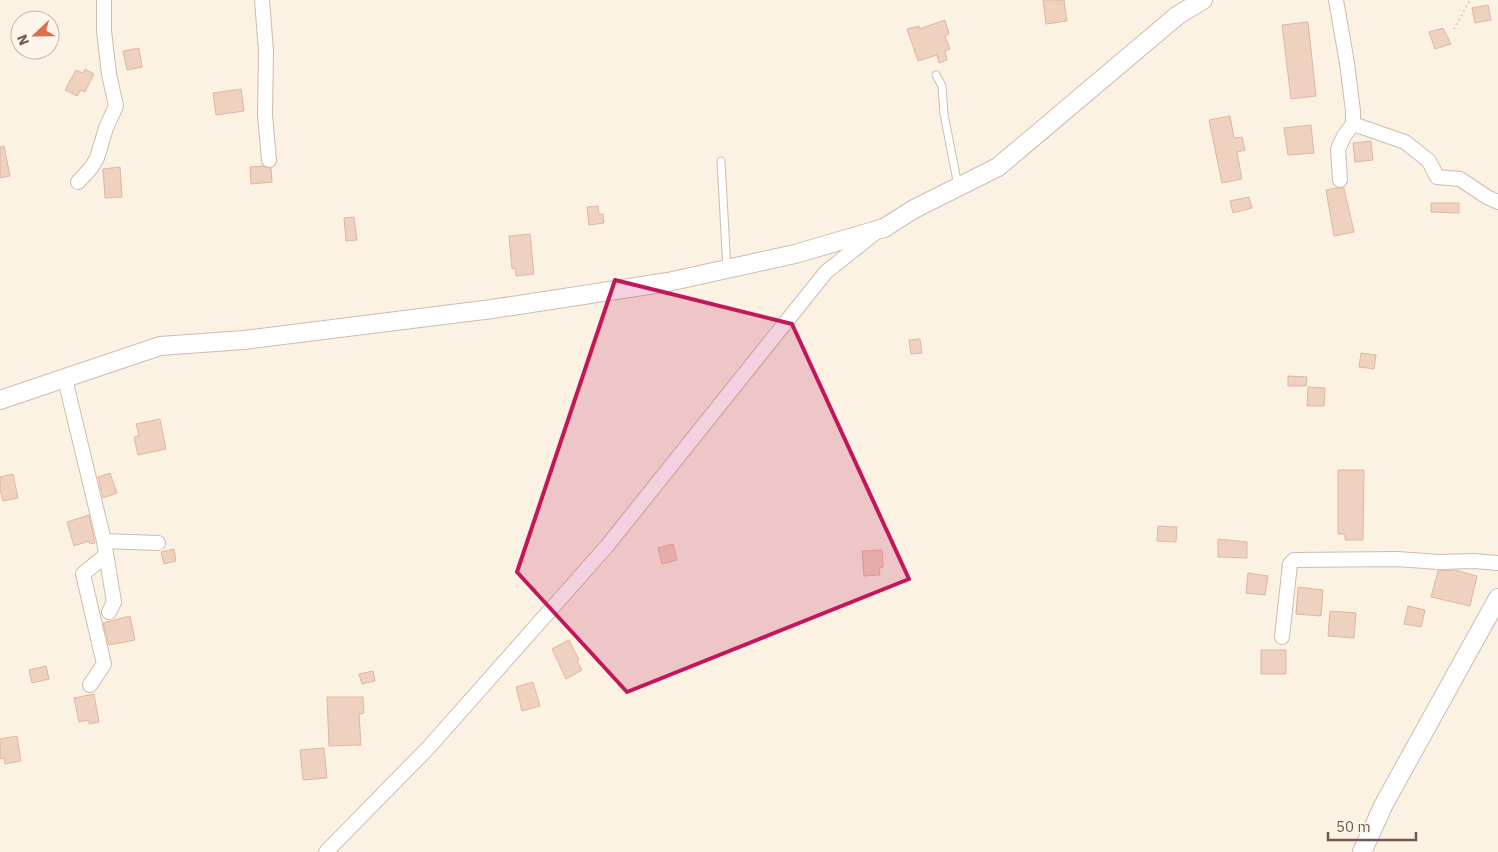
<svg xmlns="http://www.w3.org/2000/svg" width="1498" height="852" viewBox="0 0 1498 852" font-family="'IBM Plex Sans',sans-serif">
	<rect width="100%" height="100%" fill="#fbf2e4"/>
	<path fill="#eed1be" stroke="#e0b79f" d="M1043 0H1064L1067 21 1046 24Z
		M1488 5 1491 20 1475 23 1472 8Z
		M945 20 949 34 945 36 950 49 945 51 947 60 939 63 937 55 918 61 907 29 919 26V29Z
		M1308 22 1316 96 1291 99 1282 25Z
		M1443 28 1451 44 1435 49 1429 32Z
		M139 48 142 67 127 70 123 51Z
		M85 69 94 74 85 92 81 90 77 96 65 90 76 70 83 73Z
		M241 89 244 111 216 115 213 93Z
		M1230 116 1234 138 1242 137 1245 150 1237 152 1242 179 1222 183 1209 120Z
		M1311 125 1314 153 1288 155 1284 128Z
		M1371 141 1373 160 1355 162 1353 143Z
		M4 146 10 176 0 178V147Z
		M263 166 271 168 272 182 251 184 250 167Z
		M120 167 122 197 105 198 103 169Z
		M1336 188H1344L1354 232 1334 236 1326 190Z
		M1249 197 1252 208 1233 213 1230 201Z
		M1431 203H1459V213L1431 212Z
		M598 206 599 214H603L604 223 589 225 587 207Z
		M354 217 357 240 346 241 344 218Z
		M530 234 534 274 516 276 515 268 512 269 509 236Z
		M920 339 922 353 911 354 909 340Z
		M1361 353 1376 355 1374 369 1359 367Z
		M1288 376 1307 377 1306 386H1288Z
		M1308 387 1325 388 1324 406H1307Z
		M160 419 166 449 138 455 134 437 139 436 136 424Z
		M1338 470H1364L1363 540H1345V534H1338Z
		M110 473 117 493 103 498 98 477Z
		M13 474 18 498 3 501 0 489V477Z
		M89 515 95 543 90 544 89 541 74 546 67 522Z
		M1158 526 1177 527 1176 542 1157 541Z
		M1218 539 1247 542V558L1218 557Z
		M673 544 677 560 662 564 658 548Z
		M174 549 176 561 164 564 161 552Z
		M882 550 883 567 879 568 880 575 864 576 862 551Z
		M1455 570 1477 576 1470 606 1431 597 1438 571Z
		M1248 573 1268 576 1265 595 1246 593Z
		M1298 587 1323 590 1321 616 1296 614Z
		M1408 606 1425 610 1421 627 1404 624Z
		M1330 611 1356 613 1354 638 1328 636Z
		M130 616 135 640 109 645 103 623Z
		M569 640 579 660 577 661 582 670 566 679 552 649Z
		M1261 650H1286V674H1261Z
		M46 666 49 679 32 683 29 670Z
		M373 671 375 681 362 684 359 674Z
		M533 682 540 706 522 711 516 687Z
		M94 694 99 722 89 724V720L79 722 74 698Z
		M327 697H363L364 713 359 714 361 745 329 746Z
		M17 736 21 761 5 764 4 758 0 759V739Z
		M324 748 327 778 303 780 300 750Z"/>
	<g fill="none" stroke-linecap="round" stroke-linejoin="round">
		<defs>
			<path id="service" d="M936 75 942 86 944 114 958 186
				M721 161 727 269"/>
			<path id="minor" d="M262 0 266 51 265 115 269 160
				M1336 0 1347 63 1353 111V124L1344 136 1338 149 1340 180
				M1353 124 1405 142 1429 161 1437 177 1460 179 1487 197 1498 202
				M78 182 91 168 97 158 106 128 116 106 109 74 104 31V0
				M65 379 104 541 114 602 109 612
				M104 541 158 543
				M1282 637 1290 564 1294 560 1397 559 1439 562 1474 561 1498 563
				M90 685 104 664 83 574 106 555
				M326 852 429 747 607 546 826 272 875 233"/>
			<path id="tertiary" d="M0 400 160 346 244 340 492 309 668 282 795 254 884 228 914 209 998 167 1178 15 1203 0
				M1362 852 1384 804 1498 598"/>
		</defs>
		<use href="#service" stroke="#cdbcaf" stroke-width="9"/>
		<use href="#minor" stroke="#cdbcaf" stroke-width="16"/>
		<use href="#tertiary" stroke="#cdbcaf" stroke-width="20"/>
		<path stroke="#d3b4a1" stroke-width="2" stroke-dasharray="1 4" stroke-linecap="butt" d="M1454 29 1470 0"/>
		<use href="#service" stroke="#fff" stroke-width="7"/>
		<use href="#minor" stroke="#fff" stroke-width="14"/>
		<use href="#tertiary" stroke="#fff" stroke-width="18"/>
	</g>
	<path fill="#c2185b" fill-opacity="0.2" stroke="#c2185b" stroke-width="4" stroke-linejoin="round" d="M615 280 792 324 909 579 627 692 517 572Z"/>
	<g transform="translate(35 35) rotate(248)"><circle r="24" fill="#fef6ea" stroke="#c6b7ab"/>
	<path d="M0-4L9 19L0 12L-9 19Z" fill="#dc6f52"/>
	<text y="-8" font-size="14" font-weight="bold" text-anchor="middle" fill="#71594c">N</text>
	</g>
	<path d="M1328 832v8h88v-8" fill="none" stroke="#71594c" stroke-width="2.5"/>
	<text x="1336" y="832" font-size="15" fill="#71594c" stroke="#fef6ea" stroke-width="4" paint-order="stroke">50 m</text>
</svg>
